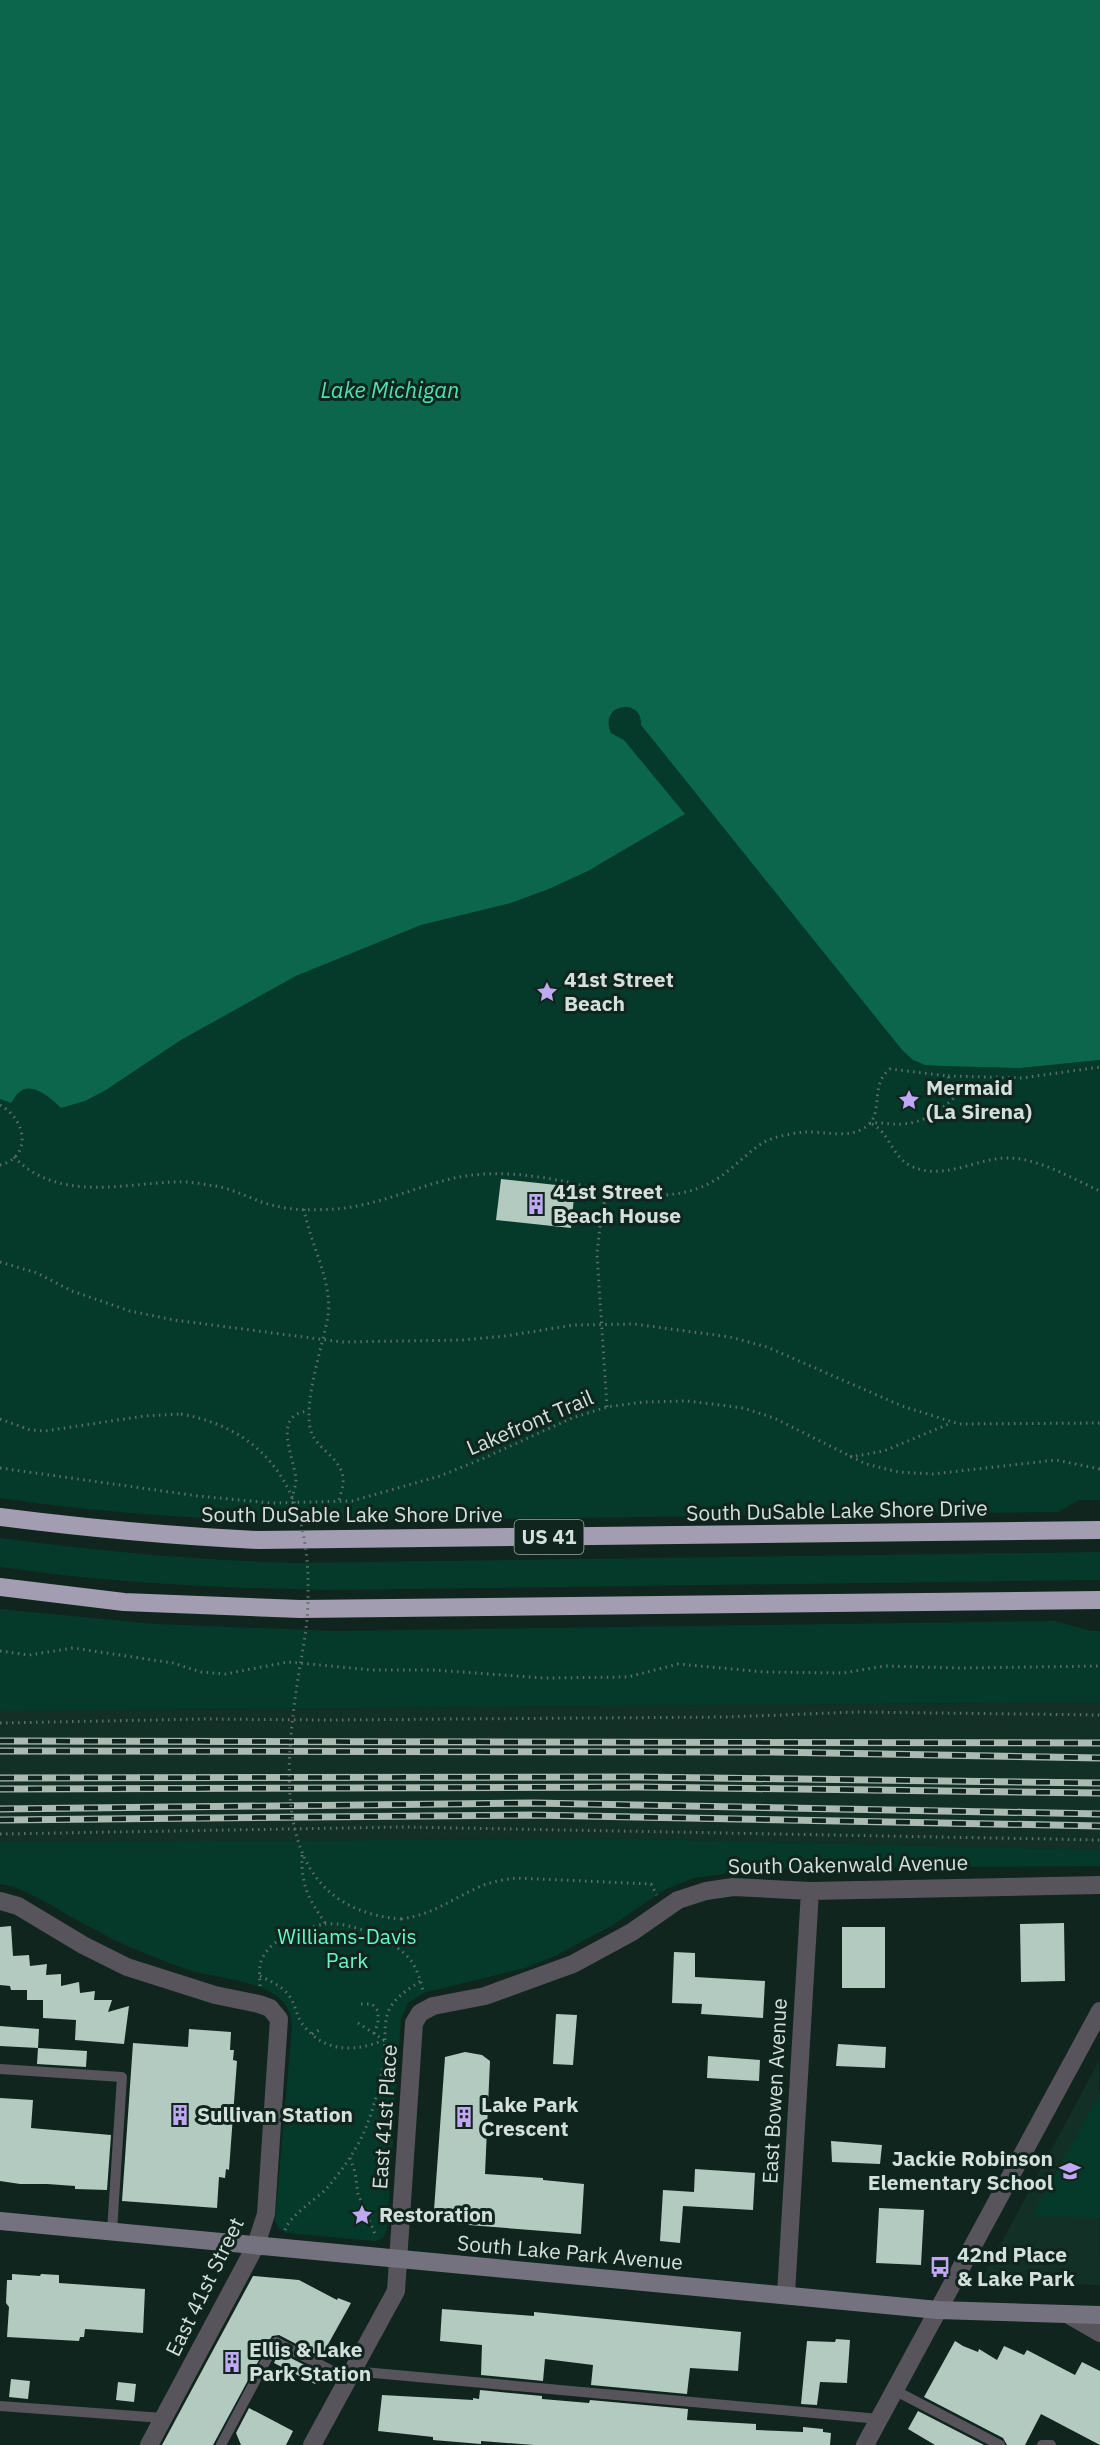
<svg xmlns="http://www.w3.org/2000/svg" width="1100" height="2445" viewBox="0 0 1100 2445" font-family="'IBM Plex Sans',sans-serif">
	<rect width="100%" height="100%" fill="#10251d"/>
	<path fill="#133026" d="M1100 1702V1850L635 1839 0 1842V1711Z
		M1099 2061 1100 2285 980 2282Z"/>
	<path fill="#053a2a" d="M623 706C634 707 642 714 641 725L902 1050 913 1060 925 1065 941 1066 1020 1068 1100 1060V1500H1079L1058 1512 326 1521C217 1521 107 1514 0 1498V1099L11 1103C14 1099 17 1093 21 1091 33 1082 53 1100 61 1108L106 1090 181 1040 296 976 421 925 511 903 549 889 588 871 684 814 624 740 611 733C605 720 611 711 623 706Z
		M0 1538C98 1551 194 1560 293 1563L1100 1552V1580L329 1590C218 1588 109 1583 0 1567Z
		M0 1609 155 1624 334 1631 1055 1621 1091 1631H1100V1702L0 1711Z
		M635 1839 1100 1850V1866L766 1868 694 1878 664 1890 613 1925 557 1955 525 1968 423 1993 408 2003 401 2019 387 2230 383 2238 375 2241 286 2233 279 2228 275 2221 292 2027C292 1979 221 1981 186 1969 152 1957 118 1943 86 1925 57 1910 32 1890 0 1884V1842Z
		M1100 2093V2218L1032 2216Z"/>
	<path fill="#0b664c" d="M0 0H1100V1060L1020 1068 941 1066 925 1065 913 1060 902 1050 641 725C643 697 598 703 611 733L624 740 685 814 588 871 549 889 511 903 421 925 296 976 181 1040 106 1090 85 1101 61 1108C53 1100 33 1082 21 1091 17 1093 14 1099 11 1103L0 1099Z"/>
	<path fill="#b2cac0" d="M501 1179 575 1187 571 1228 496 1220Z
		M1064 1923 1065 1981 1021 1982 1020 1924Z
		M11 1926 13 1956 29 1955 30 1966 47 1964 46 1975 61 1974V1986L79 1982 80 1993 95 1991 94 2000H112L108 2012 129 2006 124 2044 75 2040 76 2020 43 2018V2000H27V1990H11L10 1986 0 1985V1927Z
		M842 1927H885V1988H842Z
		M674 1952 695 1953V1977L765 1981 763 2018 701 2014 702 2004 672 2003Z
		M556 2014 577 2015 573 2065 553 2064Z
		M0 2026 39 2029 38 2048 0 2046Z
		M189 2029 231 2032 230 2050H234L233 2060 237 2061 229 2170 226 2169 225 2178 219 2177 217 2208 122 2201 133 2043 188 2047Z
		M838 2044 886 2047 885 2068 836 2066Z
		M38 2048 87 2051 86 2067 37 2064Z
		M465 2052 482 2055 490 2061 485 2174 543 2178V2180L584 2184 581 2234 443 2223 438 2218 434 2210 445 2057Z
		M708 2056 760 2060 759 2081 707 2078Z
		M0 2098 33 2100 31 2128 111 2135 107 2190 75 2189V2186L47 2184H20L0 2181Z
		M831 2141 882 2145 880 2164 832 2162Z
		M695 2169 755 2173 753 2210 683 2206 680 2243 660 2241 663 2190 694 2192Z
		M879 2208 924 2210 921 2265 876 2263Z
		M12 2274 40 2276 41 2274 59 2275V2283L145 2289 143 2333 85 2329 84 2337H80L79 2341 7 2337 9 2307 6 2303 7 2280H12Z
		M253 2276 299 2280 337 2300 338 2298 351 2303 321 2357 279 2335 272 2336 213 2445H162Z
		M442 2309 534 2316V2312L741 2332 738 2371 690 2368 687 2394 591 2385 593 2365 545 2359 543 2381 481 2375 482 2345 440 2341Z
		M836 2339 850 2340 847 2383 820 2382 817 2405 801 2404 807 2341 835 2342Z
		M955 2341 963 2346 978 2352 979 2349 997 2360 1004 2346 1024 2355 1027 2350 1075 2375 1082 2362 1100 2371V2445L1041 2414 1025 2445H1007L1003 2438 924 2397Z
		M279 2352 324 2375 315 2384 274 2363Z
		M11 2379 30 2381 28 2399 9 2397Z
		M118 2382 136 2384 134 2402 116 2400Z
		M480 2390 542 2396V2399L589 2403 590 2400 688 2409 687 2420 756 2424V2430L803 2432V2427L823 2429V2432L831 2433 830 2445H534L481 2441V2444L433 2440V2437L378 2431 382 2395 473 2400V2398L479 2399Z
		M249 2408 293 2431 286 2445H241L236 2433Z
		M918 2411 984 2445H935L908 2429Z"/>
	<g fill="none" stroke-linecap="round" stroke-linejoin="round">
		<path stroke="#5d6e67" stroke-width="3" stroke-dasharray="1.5 4.5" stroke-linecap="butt" d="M948 1076 1022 1078 1100 1067
			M0 1105C27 1120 32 1157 0 1165
			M872 1124C890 1133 891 1156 911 1166 944 1182 977 1157 1010 1158 1040 1159 1073 1179 1100 1191
			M14 1157C58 1202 120 1184 175 1182 188 1181 202 1184 215 1186 236 1189 255 1202 276 1206 295 1211 316 1210 335 1209 378 1206 416 1186 459 1177 507 1168 561 1179 607 1192
			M304 1209C310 1244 333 1282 328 1316 323 1346 301 1407 312 1434 319 1450 342 1459 343 1479 344 1486 340 1494 339 1501
			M0 1262 37 1273 72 1291 130 1311 174 1320 342 1342 463 1340 505 1336 574 1325 634 1324 730 1337 767 1347 902 1406 959 1424 1100 1423
			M607 1407 597 1254 601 1216 607 1192C651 1197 693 1201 729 1170 744 1159 755 1144 774 1138 783 1135 795 1133 805 1132 824 1131 847 1139 864 1128 886 1115 868 1086 890 1069L948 1076 956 1096C940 1111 926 1122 903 1124 892 1125 882 1122 870 1123
			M0 1419 30 1430 45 1431 144 1416 181 1414
			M850 1457 884 1451 951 1423
			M0 1468 198 1496 271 1503 352 1501 440 1476 482 1459 572 1418 607 1407 643 1402 687 1401 743 1408 774 1418 866 1464 898 1472 933 1474 1056 1460 1100 1469
			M292 1499C293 1493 296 1485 296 1479 294 1457 271 1414 309 1411
			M0 1651 29 1655 73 1648 173 1663 201 1672 225 1674 288 1662 372 1670H434L544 1678 628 1677 678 1664 764 1672 843 1673 884 1666 961 1668 1100 1666
			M0 1723 206 1719 327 1720 727 1717 857 1712 1100 1715
			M0 1834 403 1827 1100 1840
			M302 1855C301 1886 309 1900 326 1924
			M401 1919C434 1914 446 1902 475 1889 488 1882 502 1880 516 1878L651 1884 657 1895
			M260 1976C270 1981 280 1985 287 1993 296 2003 296 2017 304 2026 325 2053 356 2052 384 2040
			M260 1986C260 1977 258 1967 262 1959 269 1943 287 1934 302 1930 310 1928 318 1925 325 1924 351 1921 397 1941 412 1962 418 1972 421 1981 423 1992
			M361 2004H372L378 2011V2023L374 2034
			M358 2023 384 2040
			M312 2034 321 2029
			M350 2158 355 2172 358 2194 375 2234
			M285 2230C290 2215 314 2201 326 2189 341 2172 355 2152 364 2132 373 2111 379 2088 383 2066 389 2021 374 2009 421 1981"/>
		<path stroke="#57545c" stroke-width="10" d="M0 2069 122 2077 112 2231
			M352 2371 879 2419
			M894 2390 1000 2445
			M0 2406 163 2418
			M221 2445 276 2342 348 2379
			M1042 2445H1051"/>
		<path stroke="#57545c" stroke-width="18" d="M0 1901 18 1906 83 1945 127 1967 215 1995 259 2004 270 2008 279 2019 266 2214 256 2245 149 2445
			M786 2294 810 1891
			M1067 2314 1100 2333
			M312 2445 396 2291 414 2023 420 2013 433 2006 485 1996 573 1964 632 1932 678 1900 706 1891 733 1887 810 1891 1100 1885
			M865 2445 1100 2011"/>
		<path stroke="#75727f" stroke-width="18" d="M0 2221 938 2310 1100 2315"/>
		<path stroke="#a39db1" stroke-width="18" d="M0 1517C86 1528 171 1536 258 1540L1100 1530
			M0 1587 124 1602 300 1609 1100 1600"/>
		<defs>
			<path id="rail" d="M0 1741 1100 1743
				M0 1751 773 1752 1100 1758
				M0 1778 639 1777 1100 1783
				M0 1789 639 1787 1100 1793
				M0 1809 533 1803 1100 1814
				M0 1820 532 1815 1100 1826"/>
		</defs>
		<use href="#rail" stroke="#acbab4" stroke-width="7"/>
		<use href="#rail" stroke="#10251d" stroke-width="4.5" stroke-dasharray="14" stroke-linecap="butt"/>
		<path stroke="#5d6e67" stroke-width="3" stroke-dasharray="1.5 4.5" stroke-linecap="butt" d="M181 1414C279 1432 311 1506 308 1600 308 1624 303 1648 299 1672 284 1769 268 1908 401 1919"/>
	</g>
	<defs>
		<symbol id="sight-bare" viewBox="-9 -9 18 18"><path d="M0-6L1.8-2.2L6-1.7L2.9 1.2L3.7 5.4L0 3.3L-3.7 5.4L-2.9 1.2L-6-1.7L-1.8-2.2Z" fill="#c1a8f3" stroke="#10251d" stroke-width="2.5" paint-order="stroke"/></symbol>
		<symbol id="building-bare" viewBox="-9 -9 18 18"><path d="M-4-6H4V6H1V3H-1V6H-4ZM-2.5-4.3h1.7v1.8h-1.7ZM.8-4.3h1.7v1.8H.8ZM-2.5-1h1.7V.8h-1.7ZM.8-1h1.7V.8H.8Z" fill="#c1a8f3" stroke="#10251d" stroke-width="2.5" paint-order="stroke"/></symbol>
		<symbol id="school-bare" viewBox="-9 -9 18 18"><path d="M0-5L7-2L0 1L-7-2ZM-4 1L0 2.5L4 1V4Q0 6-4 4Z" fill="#c1a8f3" stroke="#10251d" stroke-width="2.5" paint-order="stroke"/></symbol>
		<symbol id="bus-bare" viewBox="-9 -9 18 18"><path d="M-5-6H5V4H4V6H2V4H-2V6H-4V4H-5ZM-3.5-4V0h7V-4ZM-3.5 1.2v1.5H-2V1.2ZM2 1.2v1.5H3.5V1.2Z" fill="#c1a8f3" stroke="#10251d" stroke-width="2.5" paint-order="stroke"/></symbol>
	</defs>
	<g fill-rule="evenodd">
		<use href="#sight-bare" x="532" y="977" width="30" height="30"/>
		<use href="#sight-bare" x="894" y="1085" width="30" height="30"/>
		<use href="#building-bare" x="521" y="1189" width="30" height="30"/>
		<use href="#building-bare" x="165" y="2100" width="30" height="30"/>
		<use href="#building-bare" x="449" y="2102" width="30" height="30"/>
		<use href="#school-bare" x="1055" y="2156" width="30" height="30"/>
		<use href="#sight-bare" x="347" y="2200" width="30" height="30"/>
		<use href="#bus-bare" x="925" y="2252" width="30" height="30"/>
		<use href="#building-bare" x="217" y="2347" width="30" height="30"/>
	</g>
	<g text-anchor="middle" stroke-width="6" stroke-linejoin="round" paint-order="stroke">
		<rect fill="#10251d" stroke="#99a8a2" stroke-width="1.5" x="514.5" y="1520" width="69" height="34" rx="4.5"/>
		<g font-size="20" font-weight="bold" fill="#d4e0db">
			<text x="549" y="1544">US 41</text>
		</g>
		<g font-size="21" font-weight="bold" fill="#d4e0db" stroke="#10251d" text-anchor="start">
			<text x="564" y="987">41st Street<tspan x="564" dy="24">Beach</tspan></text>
			<text x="926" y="1095">Mermaid<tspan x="926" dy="24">(La Sirena)</tspan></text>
			<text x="553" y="1199">41st Street<tspan x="553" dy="24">Beach House</tspan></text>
			<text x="481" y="2112">Lake Park<tspan x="481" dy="24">Crescent</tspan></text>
			<text x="197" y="2122">Sullivan Station</text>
			<text x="1053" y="2166" text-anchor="end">Jackie Robinson<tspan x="1053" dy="24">Elementary School</tspan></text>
			<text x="379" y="2222">Restoration</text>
			<text x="957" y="2262">42nd Place<tspan x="957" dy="24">&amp; Lake Park</tspan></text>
			<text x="249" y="2357">Ellis &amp; Lake<tspan x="249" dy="24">Park Station</tspan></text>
		</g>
		<g font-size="21" fill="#d4e0db" stroke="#10251d">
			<text transform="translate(530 1423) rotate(-23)" y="7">Lakefront Trail</text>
			<text transform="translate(837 1511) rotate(-1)" y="7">South DuSable Lake Shore Drive</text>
			<text x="352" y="1522">South DuSable Lake Shore Drive</text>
			<text transform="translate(848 1865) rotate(-1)" y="7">South Oakenwald Avenue</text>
			<text transform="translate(775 2091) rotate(-87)" y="7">East Bowen Avenue</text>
			<text transform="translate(385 2117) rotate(-86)" y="7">East 41st Place</text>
			<text transform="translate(570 2253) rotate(5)" y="7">South Lake Park Avenue</text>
			<text transform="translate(205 2287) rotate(-64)" y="7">East 41st Street</text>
		</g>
		<g font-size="21" fill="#69f6c6" stroke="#10251d">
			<text x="347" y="1944">Williams-Davis<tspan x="347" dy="24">Park</tspan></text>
		</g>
		<g font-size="22" font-style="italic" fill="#50e1b2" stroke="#10251d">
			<text x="390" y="398">Lake Michigan</text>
		</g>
	</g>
</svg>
